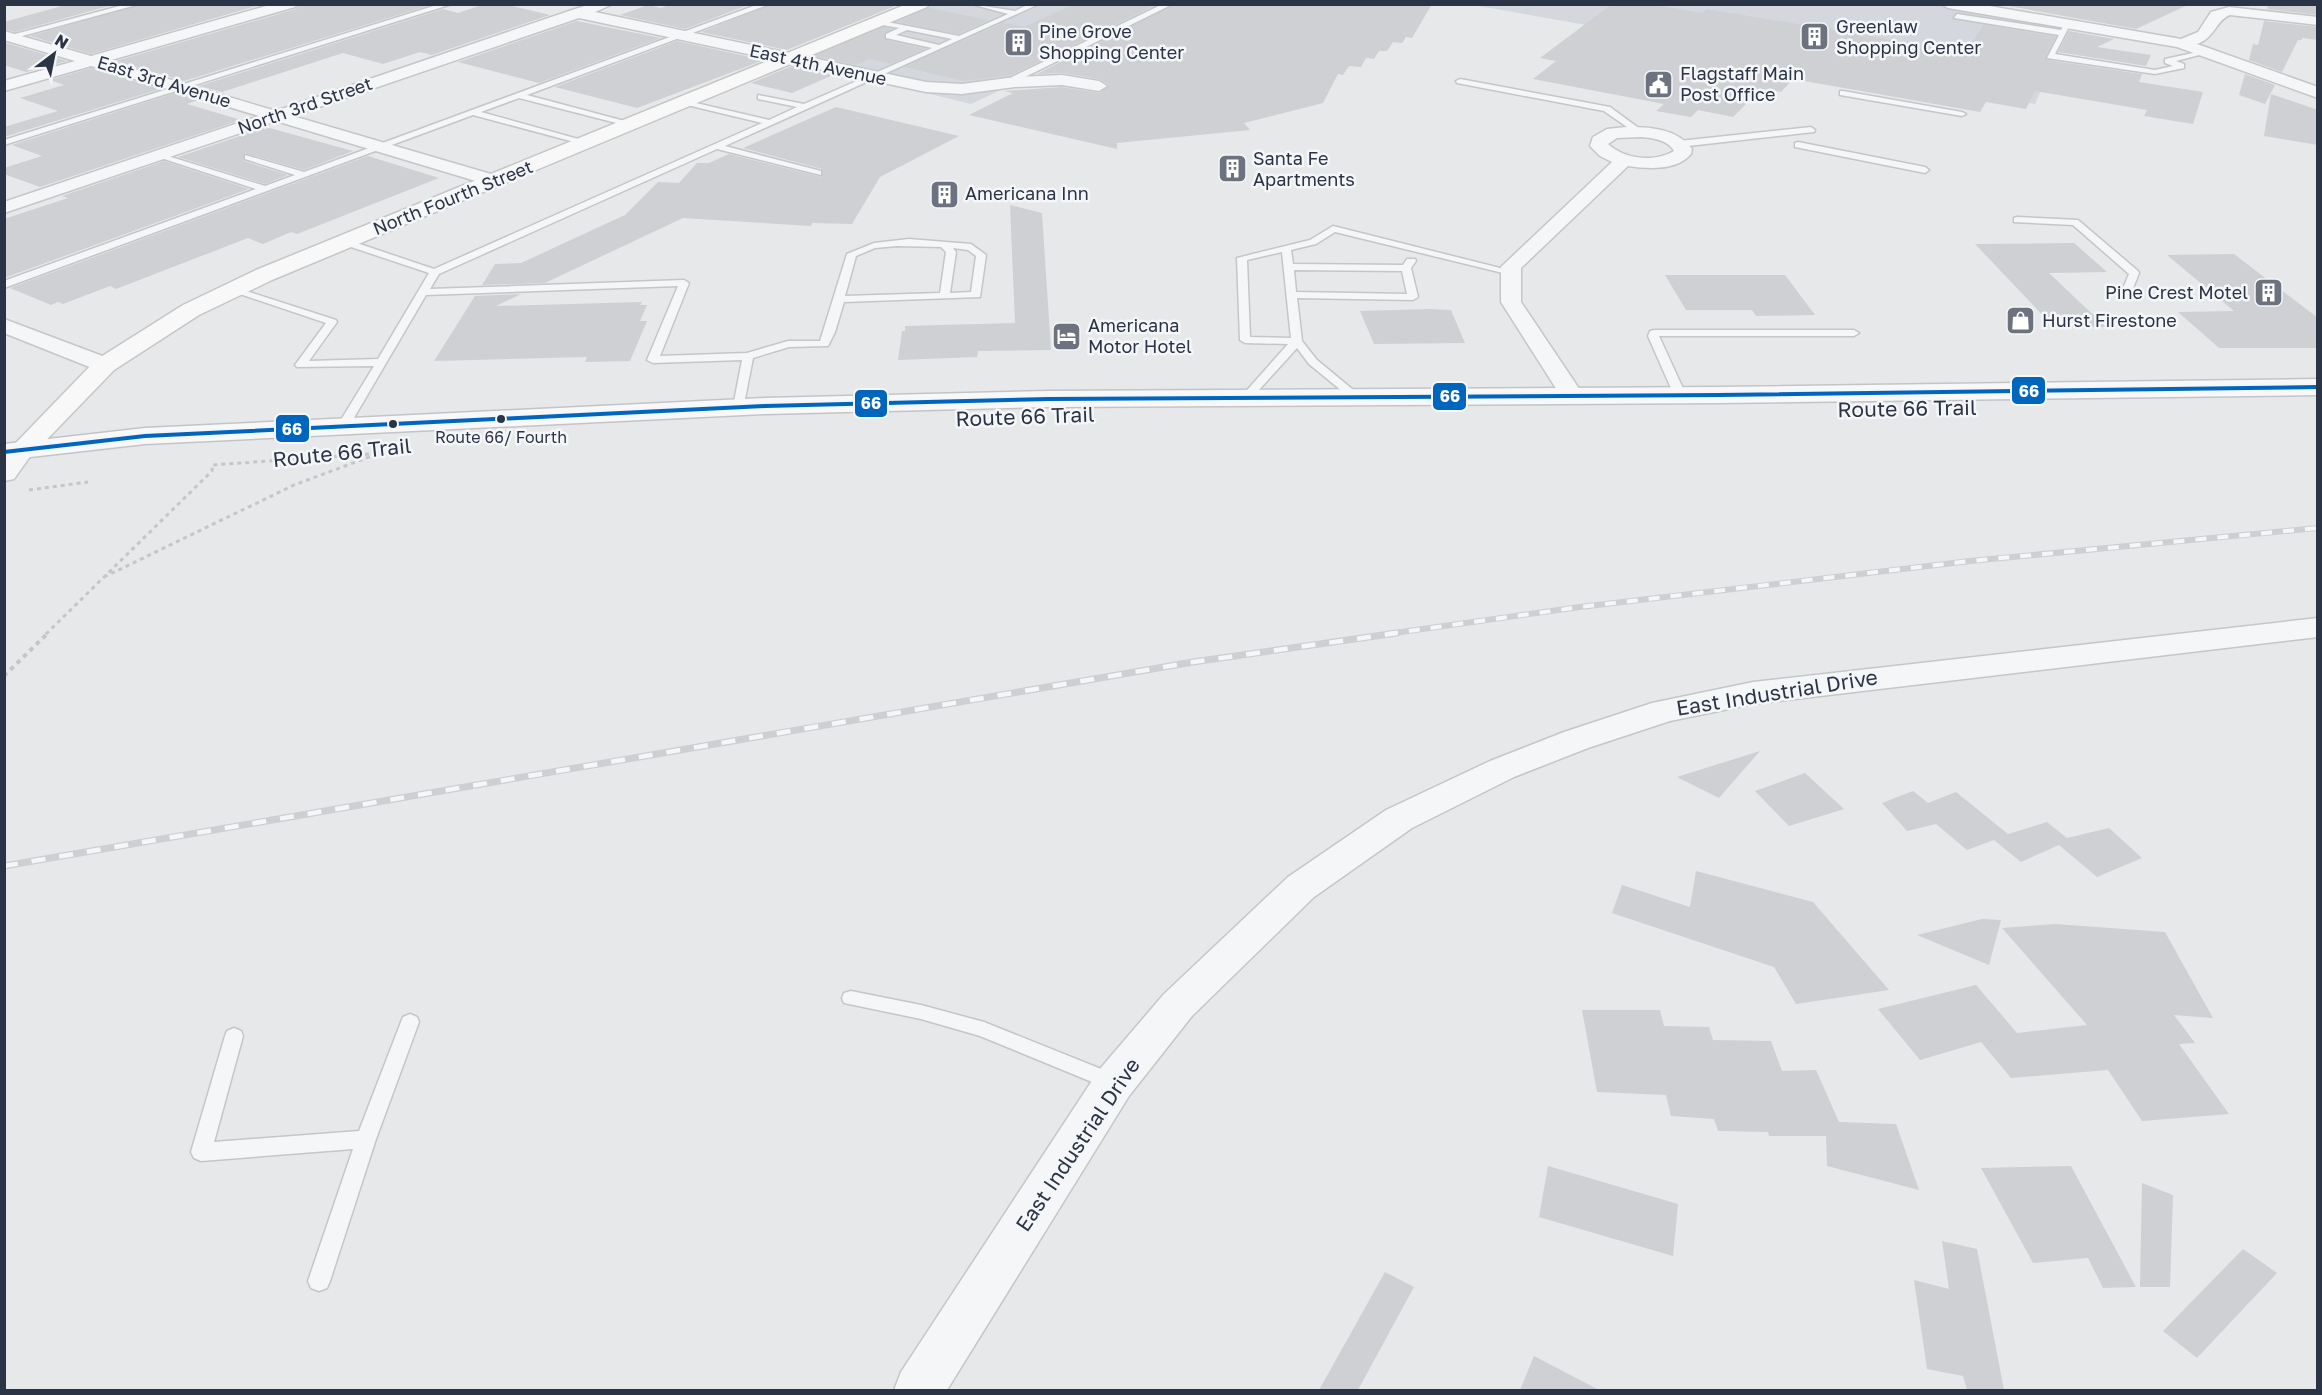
<svg xmlns="http://www.w3.org/2000/svg" width="2322" height="1395" viewBox="0 0 2322 1395" font-family="'Golos Text',sans-serif">
	<rect width="100%" height="100%" fill="#e6e8ea"/>
	<path fill="#d4d7dd" d="M1948 4 2069 23 2035 104 1473 5Z
		M924 5H1180L971 104 788 59Z"/>
	<path fill="#ced0d3" d="M69 4H116L15 32 4 29V22Z
		M142 4H263L91 54 30 36Z
		M299 4 427 6 184 81 116 61 296 9Z
		M485 4H504L550 15 432 55 420 52 383 64 343 53 222 92 199 86 443 9 458 13Z
		M671 4H751L685 29 620 15 648 5 661 8Z
		M772 4H900L787 50 701 32Z
		M1075 4H1157L1011 75 964 81 904 67 1003 23 1024 27Z
		M1175 4H1432L1412 38 1406 37 1402 43 1393 42 1387 51H1379L1374 59 1366 58 1361 67 1349 66 1343 75 1338 74 1323 103 1244 123 1250 130 1117 143V149L969 115 1013 93 1004 91 1062 87 1100 93 1109 85 1099 79 1062 73 1037 74Z
		M1612 4H1648L1702 13 1707 9 1965 52 1984 25 2056 37 2045 57 2047 60 2142 74 2139 82 2203 92 2193 124 2144 116 2147 110 2035 91 2026 109 1986 102 1980 112 1793 79 1781 92 1761 89 1733 117 1698 110 1691 117 1656 111 1664 104 1533 79 1556 61 1540 58Z
		M1998 4H2190L2136 29Z
		M2268 4H2318V15L2267 9Z
		M929 8 989 20 959 34 898 22Z
		M577 21 661 38 539 83 458 62Z
		M2264 21 2318 27V40L2302 38V40H2298L2282 72 2249 60 2253 44 2258 45Z
		M884 27 892 29 884 34 886 40 925 49 890 64 869 59 856 65 815 56Z
		M2069 31 2114 39 2097 47 2151 55 2146 66 2058 52Z
		M677 41 764 60 637 108 555 87Z
		M4 43H6L67 61 26 72 4 65Z
		M792 66 833 75 792 93 751 83Z
		M91 68 160 89 4 137V127L58 111 20 98 64 85 50 80Z
		M2245 74 2275 85 2265 104 2239 95Z
		M175 93 198 100 187 104 241 120 40 187 4 174V168L42 156 12 145Z
		M2271 94 2318 110V145L2264 136Z
		M836 107 959 136 880 177 852 224 812 223 811 226 683 218 545 283 482 285 495 264 521 263 625 215 658 182 679 183 697 163H709L729 154 822 177V169L743 148Z
		M266 127 353 151 304 170 244 153V161L288 175 265 184 178 157Z
		M368 156 439 178 297 234 291 232 263 244 248 238 116 289 110 286 63 304 58 302 51 305 10 288Z
		M164 161 249 189 4 278V219L68 198 62 196Z
		M1010 205 1042 213 1051 350 978 351 977 357 898 360 902 331H905V326L1015 323Z
		M2074 243 2107 272 2049 273 2106 327H2054L1975 244Z
		M2234 254 2318 318V348H2219L2178 312 2234 311 2167 255Z
		M1665 275H1785L1815 315 1756 316 1752 310H1686Z
		M521 294 496 306 642 302 640 305H647L640 321H647L630 361 585 362 587 357 434 361 475 296Z
		M1430 309 1451 310 1465 343 1374 344 1360 311Z
		M1760 751 1719 798 1677 777Z
		M1805 773 1844 809 1789 826 1755 791Z
		M1913 791 1928 803 1956 792 2008 834 2005 835 2047 822 2067 838 2109 828 2142 858 2097 877 2059 845 2021 862 1994 840 1967 850 1936 824 1907 831 1882 803Z
		M1696 871 1813 902 1889 990 1796 1004 1774 967 1612 913 1622 885 1690 907Z
		M1982 919 2001 920 1989 965 1917 935Z
		M2055 924 2165 932 2213 1018 2174 1015 2195 1043 2179 1044 2229 1114 2142 1121 2108 1070 2011 1078 1981 1042 1920 1060 1878 1009 1976 985 2017 1033 2087 1025 2002 928Z
		M1582 1010H1660L1664 1026 1709 1027 1713 1040 1771 1041 1782 1071 1816 1070 1839 1122 1896 1124 1919 1190 1827 1166 1826 1136H1769L1768 1132 1718 1131 1714 1119 1671 1116 1666 1095 1597 1092Z
		M1548 1166 1678 1204 1673 1256 1539 1217Z
		M2071 1166 2136 1287 2103 1288 2088 1258 2033 1263 1981 1168Z
		M2142 1183 2173 1195 2170 1287H2140Z
		M1942 1241 1977 1249 2004 1390H1967L1963 1376 1927 1369 1914 1280 1949 1289Z
		M2243 1249 2277 1273 2197 1358 2163 1331Z
		M1385 1272 1414 1287 1358 1390H1319Z
		M1534 1356 1599 1390H1520Z"/>
	<g fill="none" stroke-linecap="round" stroke-linejoin="round">
		<defs>
			<path id="service" d="M127 4H140L4 41V37Z
				M440 4H452L4 145V140Z
				M759 4H770L527 95 632 123V127L519 98 481 112 589 142V146L473 115 4 288V281L256 189 158 157V153L265 186 295 175 245 159V155L304 172Z
				M971 4 1015 11 1029 4H1039L725 146 821 171V175L717 149 439 274 430 289 684 280 689 283 660 356 747 353 788 341H820L847 254 874 243 909 239 971 244 986 255 980 297 844 302 835 332 828 346 789 347 753 358 743 409H735L733 407 742 360 653 363 647 360 678 286 426 295 348 428 342 432 336 428 374 366 297 367 295 365 326 323 228 290 237 288 336 320 337 322 309 361 378 359 429 273 342 244V240H348L434 269 762 123 683 104V100L769 120 797 107 758 99V95L804 104 932 48 886 38V34L899 28 877 24V20L959 36 1008 14ZM907 30 952 39 939 45 896 35ZM897 246 941 247 946 252 940 293 845 296 856 256 875 248ZM953 248 968 250 976 256 971 292 950 293 956 252Z
				M1163 4H1173L1019 80 1018 84 1011 82 1012 77Z
				M1957 14 2061 30 2066 21H2072L2055 54 2155 70 2173 66 2165 63V59L2207 50 2211 52 2176 61 2184 64V68L2155 74 2047 58 2059 35 1954 18Z
				M1460 79 1610 107 1644 132 1637 134 1604 111 1457 83 1456 81Z
				M1843 91 1962 112 1966 114 1962 116 1840 95V91Z
				M1811 127 1815 130 1814 132 1679 147 1675 144 1679 141Z
				M1798 142 1925 167 1929 170 1925 173 1795 147V143Z
				M2017 217 2078 220 2138 271 2139 273 2132 291 2127 294 2122 291 2129 274 2073 225 2014 222V218Z
				M1333 226 1516 272 1511 275 1335 232 1316 244 1291 250 1293 264 1403 265 1407 259H1415L1416 261 1411 268 1418 297 1413 300 1297 298 1302 341 1317 360 1363 398 1361 400H1353L1309 364 1297 348 1249 401H1241V397L1288 344 1245 343 1240 340 1237 258 1310 240ZM1282 252 1291 338 1250 337 1247 260ZM1294 270 1402 271 1407 294 1296 292Z
				M1654 330H1854L1859 333 1854 336H1659L1686 395 1680 398 1674 395 1648 336 1650 331Z
				M851 991 921 1005 984 1022 1121 1077 1124 1083 1121 1089 1114 1091 980 1036 921 1019 844 1003 842 998 844 993Z
				M410 1014 417 1017 419 1022 376 1139 330 1281 327 1288 319 1291 311 1288 308 1281 353 1149 201 1161 194 1158 191 1152 225 1036 227 1031 234 1028 241 1031 243 1036 214 1142 359 1131 401 1022 403 1017Z"/>
			<path id="minor" d="M273 4H297L295 7 108 61 276 111 572 10 591 4H613L595 12 926 82 962 84 1015 77 1062 75 1099 81 1107 86 1099 91 1062 85 1015 87 962 94 926 92 579 18 293 116 501 177 504 181 501 185H489L276 121 4 213V202L259 116 91 66 4 91V81L75 61 4 40V31L91 56Z
				M1941 4H1978L2181 39 2198 32 2211 12 2229 7 2318 17V25L2230 15C2216 20 2215 38 2197 44L2318 87V98L2177 47 1948 8Z
				M1626 127C1649 127 1677 128 1692 149L1691 154C1677 171 1647 169 1628 166L1521 268V302L1584 396 1580 401 1572 403 1564 401 1501 302V267L1612 162 1600 156 1590 146 1593 137 1607 129ZM1641 137C1653 138 1668 140 1674 151 1653 163 1625 159 1608 144L1617 138Z
				M4 319 113 360 116 365 113 370 105 372 97 370 4 333Z"/>
			<path id="tertiary" d="M21 443 30 445 34 451 14 479 4 481C4 464 1 448 21 443Z
				M2318 618V637L1753 704 1670 721 1588 748 1514 777 1412 828 1314 897 1192 1016 1129 1096 947 1390H894L901 1372 1099 1070 1164 994 1288 877 1386 810 1490 761 1564 732 1652 703 1753 682Z"/>
			<path id="secondary" d="M907 4H929L927 7 272 280 199 315 114 370 30 457 21 459 12 457 8 451 96 360 183 305 256 270Z"/>
			<path id="primary" d="M2318 379V395L1718 403 1049 407 765 414 145 444 4 460V444L145 428 765 398 1049 391 1718 387Z"/>
		</defs>
		<use href="#service" stroke="#c4c6c8" stroke-width="3"/>
		<use href="#minor" stroke="#c4c6c8" stroke-width="3"/>
		<use href="#tertiary" stroke="#c4c6c8" stroke-width="3"/>
		<use href="#secondary" stroke="#c4c6c8" stroke-width="3"/>
		<use href="#primary" stroke="#c2c5c8" stroke-width="3"/>
		<path stroke="#c5c6ca" stroke-width="3" stroke-dasharray="4 4" stroke-linecap="butt" d="M29 490 88 482
			M104 577 294 485 377 454
			M46 634 212 471V465L369 454"/>
		<path stroke="#c5c6ca" stroke-width="4" stroke-dasharray="4.5 4.5" stroke-linecap="butt" d="M4 676 48 633"/>
		<use href="#service" fill="#f5f6f7" fill-rule="evenodd"/>
		<use href="#minor" fill="#f5f6f7" fill-rule="evenodd"/>
		<use href="#tertiary" fill="#f5f6f7" fill-rule="evenodd"/>
		<use href="#secondary" fill="#f8f8f8" fill-rule="evenodd"/>
		<use href="#primary" fill="#f8f8f8" fill-rule="evenodd"/>
		<defs>
			<path id="rail-far1" d="M1387 634 1580 607 1970 561 2318 528"/>
			<path id="rail" d="M4 866 1193 662 1397 633"/>
		</defs>
		<use href="#rail-far1" stroke="#cecfd2" stroke-width="6"/>
		<use href="#rail" stroke="#cecfd2" stroke-width="7"/>
		<use href="#rail-far1" stroke="#f4f6f9" stroke-width="4" stroke-dasharray="11" stroke-linecap="butt"/>
		<use href="#rail" stroke="#f4f6f9" stroke-width="4.5" stroke-dasharray="14" stroke-linecap="butt"/>
		<defs>
			<path id="bus-1" d="M4 452 145 436 765 406 1049 399 1718 395 2318 387"/>
		</defs>
		<use href="#bus-1" stroke="#f4f6f9" stroke-width="8"/>
		<use href="#bus-1" stroke="#0065bd" stroke-width="4"/>
	</g>
	<defs>
		<symbol id="building-square" viewBox="-11 -11 22 22"><rect x="-9" y="-9" width="18" height="18" rx="4" fill="#6c737f" stroke="#f4f6f9"/><path d="M-4-6H4V6H1V3H-1V6H-4ZM-2.5-4.3h1.7v1.8h-1.7ZM.8-4.3h1.7v1.8H.8ZM-2.5-1h1.7V.8h-1.7ZM.8-1h1.7V.8H.8Z" fill="#fff"/></symbol>
		<symbol id="civic-square" viewBox="-11 -11 22 22"><rect x="-9" y="-9" width="18" height="18" rx="4" fill="#6c737f" stroke="#f4f6f9"/><path d="M-.6-6.5H3V-4.5H.6V-3L4-1V1h2V6H-6V1h2V-1L-.6-3ZM-1.2 2.5V6h2.4V2.5Z" fill="#fff"/></symbol>
		<symbol id="shop-square" viewBox="-11 -11 22 22"><rect x="-9" y="-9" width="18" height="18" rx="4" fill="#6c737f" stroke="#f4f6f9"/><path d="M-5-2.5h2.3a2.7 3.5 0 0 1 5.4 0H5L5.5 6h-11ZM-1.5-2.5h3a1.5 2.3 0 0 0-3 0Z" fill="#fff"/></symbol>
		<symbol id="hotel-square" viewBox="-11 -11 22 22"><rect x="-9" y="-9" width="18" height="18" rx="4" fill="#6c737f" stroke="#f4f6f9"/><path d="M-6-4.5h1.5V1H6V5H4.5V3h-9V5H-6ZM-4 0a1.8 1.8 0 1 1 3.6 0ZM.5 0V-2.5h3Q6-2.5 6 0Z" fill="#fff"/></symbol>
	</defs>
	<g fill-rule="evenodd">
		<use href="#building-square" x="1798" y="20" width="33" height="33"/>
		<use href="#building-square" x="1002" y="26" width="33" height="33"/>
		<use href="#civic-square" x="1642" y="68" width="33" height="33"/>
		<use href="#building-square" x="1216" y="152" width="33" height="33"/>
		<use href="#building-square" x="928" y="178" width="33" height="33"/>
		<use href="#building-square" x="2252" y="276" width="33" height="33"/>
		<use href="#shop-square" x="2004" y="304" width="33" height="33"/>
		<use href="#hotel-square" x="1050" y="320" width="33" height="33"/>
	</g>
	<g fill="#2b3445" stroke="#f4f6f9" stroke-width="2">
		<circle cx="501" cy="419" r="5"/>
		<circle cx="393" cy="424" r="5"/>
	</g>
	<g text-anchor="middle" stroke-width="5" stroke-linejoin="round" paint-order="stroke">
		<g font-size="16" fill="#2b3445" stroke="#f4f6f9">
			<text x="501" y="443">Route 66/ Fourth</text>
		</g>
		<g font-size="18" fill="#2b3445" stroke="#f4f6f9" text-anchor="start">
			<text x="1836" y="33">Greenlaw<tspan x="1836" dy="21">Shopping Center</tspan></text>
			<text x="1039" y="38">Pine Grove<tspan x="1039" dy="21">Shopping Center</tspan></text>
			<text x="1680" y="80">Flagstaff Main<tspan x="1680" dy="21">Post Office</tspan></text>
			<text x="1253" y="165">Santa Fe<tspan x="1253" dy="21">Apartments</tspan></text>
			<text x="965" y="200">Americana Inn</text>
			<text x="2248" y="299" text-anchor="end">Pine Crest Motel</text>
			<text x="2042" y="327">Hurst Firestone</text>
			<text x="1088" y="332">Americana<tspan x="1088" dy="21">Motor Hotel</tspan></text>
		</g>
		<g font-size="18" fill="#2b3445" stroke="#f4f6f9">
			<text transform="translate(818 65) rotate(12)" y="6">East 4th Avenue</text>
			<text transform="translate(164 82) rotate(17)" y="6">East 3rd Avenue</text>
			<text transform="translate(305 106) rotate(-19)" y="6">North 3rd Street</text>
			<text transform="translate(453 198) rotate(-22)" y="6">North Fourth Street</text>
		</g>
		<g font-size="21" fill="#2b3445" stroke="#f4f6f9">
			<text transform="translate(1907 409) rotate(-1)" y="7">Route 66 Trail</text>
			<text transform="translate(1025 417) rotate(-2)" y="7">Route 66 Trail</text>
			<text transform="translate(342 453) rotate(-6)" y="7">Route 66 Trail</text>
			<text transform="translate(1777 693) rotate(-9)" y="7">East Industrial Drive</text>
			<text transform="translate(1078 1145) rotate(-56)" y="7">East Industrial Drive</text>
		</g>
	</g>
	<g stroke="#f4f6f9" stroke-width="2">
		<rect x="2011" y="376" width="35" height="29" rx="6" fill="#0065bd"/>
		<rect x="1432" y="382" width="35" height="29" rx="6" fill="#0065bd"/>
		<rect x="854" y="389" width="34" height="29" rx="6" fill="#0065bd"/>
		<rect x="275" y="414" width="35" height="29" rx="6" fill="#0065bd"/>
	</g>
	<g font-size="16" text-anchor="middle" font-weight="bold" fill="#fff">
		<text x="2029" y="397">66</text>
		<text x="1450" y="402">66</text>
		<text x="871" y="409">66</text>
		<text x="292" y="435">66</text>
	</g>
	<rect width="2322" height="1395" fill="none" stroke="#2b3445" stroke-width="12"/>
	<g transform="translate(54 54) rotate(32)" stroke="#f4f6f9" stroke-width="4.5" paint-order="stroke">
	<path d="M0-4.5L10 22L0 15L-10 22Z" fill="#2b3445"/>
	<text y="-9" font-size="16" font-weight="bold" text-anchor="middle" fill="#2b3445">N</text>
	</g>
</svg>
